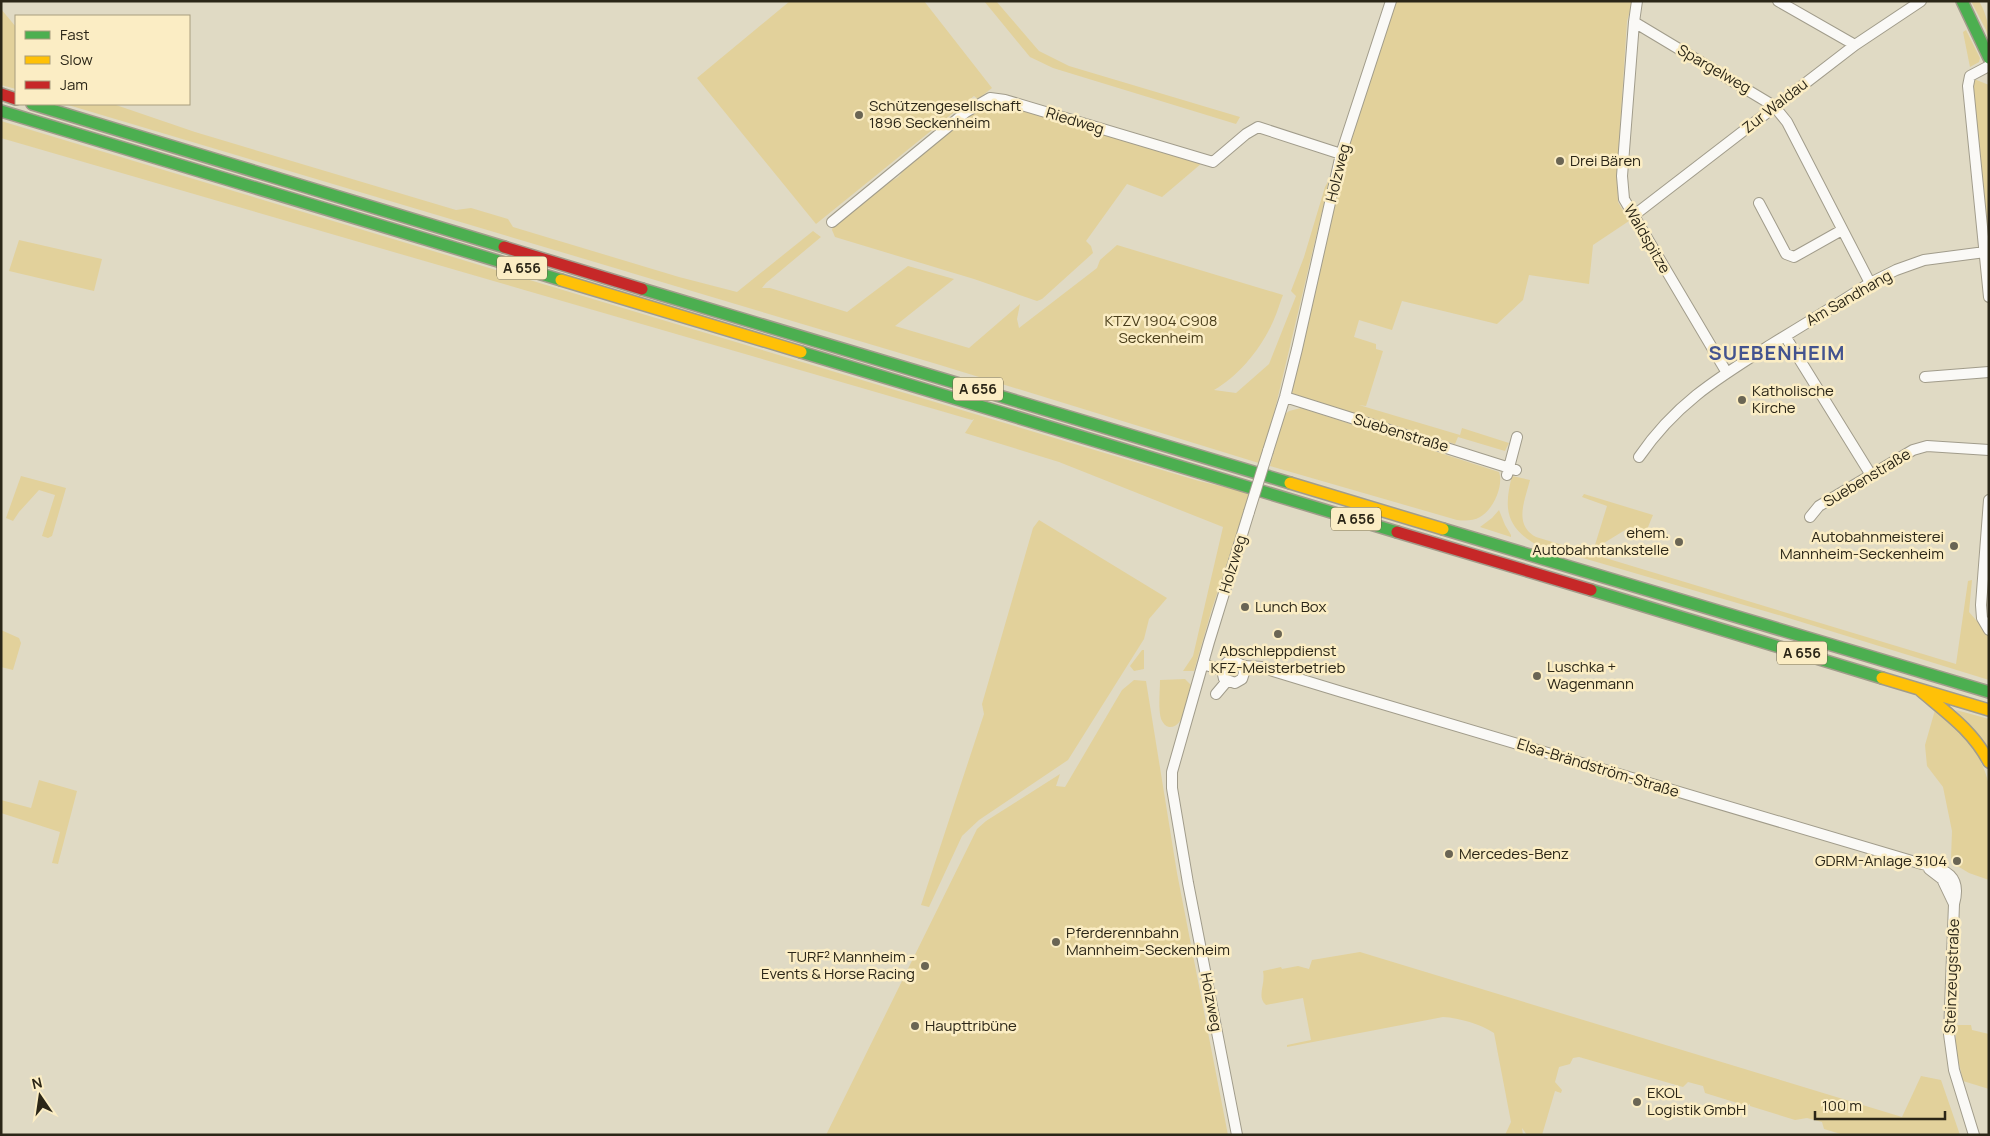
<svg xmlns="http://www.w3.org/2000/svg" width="1990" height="1136" viewBox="0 0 1990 1136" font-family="Manrope,sans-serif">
	<rect width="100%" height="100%" fill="#e0dac4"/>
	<path fill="#e2d19b" d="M790 1H924L992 88 978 99 974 96 816 224 697 78Z
		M984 1H996L1039 51 1069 66 1240 117 1236 124 1053 68 1030 57Z
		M1393 1H1633L1627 21 1617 175 1618 202 1629 221 1593 245 1589 284 1529 275 1523 300 1497 324 1402 301 1392 330 1359 320 1354 337 1376 344V349L1383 351 1366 406 1359 405 1460 435 1462 428 1509 443 1505 451 1458 437 1455 444 1292 394 1298 353 1343 154Z
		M1971 1H1979C1987 15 1989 26 1989 42L1986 30Z
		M1 9 16 27V89L1 85Z
		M1966 30 1980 58 1979 62 1970 67 1963 32Z
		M1974 79 1989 85V251L1970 84Z
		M65 104H113L195 132 456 210 471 208 508 219 513 227 679 277 737 292 813 231 821 237 766 283 762 288H770L847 312 908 266 954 279 895 326 969 348 1020 304 1017 319 1019 328 1097 268 1100 260 1117 245 1283 295C1279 305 1276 317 1270 328 1258 352 1237 377 1214 390L1236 393 1269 364 1296 296 1291 291 1304 257 1325 187 1330 178 1262 464 940 365Z
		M987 105H1010L1202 163 1162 197 1127 184 1086 241 1091 246 1093 253 1042 299 1037 301 974 279 835 237 832 230 833 226 889 181C897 180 902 174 905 166L972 114Z
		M1 121 1071 443 1199 481 1250 493 1211 612 1194 671H1183L1193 656 1223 527 1059 462 965 433 974 419 972 420 1 138Z
		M19 240 102 259 94 291 9 271Z
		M1301 408 1499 472C1504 486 1493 510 1480 517 1473 521 1465 521 1457 520L1270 466 1284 415 1289 411Z
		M21 476 66 488 52 536 48 538 42 536 55 495 39 490 19 512 13 521 6 518Z
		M1512 476 1530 480C1525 500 1513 525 1536 537L1956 664 1968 581 1972 580 1969 612 1989 635V680L1782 616 1535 544C1505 526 1504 507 1512 476Z
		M1584 494 1653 515 1646 532 1630 527 1599 546 1595 545 1607 506 1582 497Z
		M1499 510 1505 525 1511 535V537L1480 527 1492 518Z
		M1039 520 1167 598 1149 619 1144 639 1068 760 979 820 962 836 929 907 921 905 984 714 982 704 1033 528Z
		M1 630 19 638 21 643 13 670 1 667Z
		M1142 650H1144V669L1134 671 1130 666Z
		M1185 679 1192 686C1189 697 1184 729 1169 727 1165 726 1163 723 1161 719 1158 708 1160 692 1160 680Z
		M1134 680 1146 681 1177 873 1228 1135H826L977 829 986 821 1060 774 1056 786 1065 787 1122 690Z
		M1935 710C1962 730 1981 752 1989 785V880L1969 873 1954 864 1951 859 1952 831 1943 787 1927 766 1925 745Z
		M1956 710 1989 719V751Z
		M39 780 77 791 58 864 52 863 60 832 1 813V800L31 808Z
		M1360 952 1902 1117 1921 1076 1941 1080 1960 1135H1844L1824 1129 1822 1122 1807 1118 1795 1120 1750 1106V1104L1747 1106 1705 1093 1703 1086 1688 1082 1683 1087 1579 1057 1573 1058 1570 1064 1559 1067 1555 1082 1562 1090 1561 1093 1555 1091 1542 1135H1527L1522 1128 1523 1135H1505L1511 1122 1494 1033C1480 1024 1460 1018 1443 1017L1287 1047V1045L1311 1040 1303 998 1266 1005C1256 996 1266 985 1263 971L1281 967 1282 969 1298 966 1309 969 1312 960Z
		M1957 1025H1971L1972 1030 1989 1034V1089L1963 1081 1955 1046Z"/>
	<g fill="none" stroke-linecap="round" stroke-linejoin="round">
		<defs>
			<path id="street" d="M1637 1 1634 22 1622 176 1624 199 1727 373
				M1778 1 1855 45
				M1634 22 1774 106 1787 122 1870 283
				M1989 66 1970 76 1968 86 1989 297
				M1759 203 1786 254 1794 257 1842 230
				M1633 216 1855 45 1921 1
				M832 222 966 112 990 98 1005 100 1213 162 1246 134 1258 127 1341 154
				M1785 336 1871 475
				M1925 377 1989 372
				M1285 397 1516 470
				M1268 451 1285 397 1297 349 1341 154 1391 1
				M1639 457C1676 403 1718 378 1772 344 1805 324 1838 304 1870 283L1896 270 1924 260 1985 252
				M1507 475 1517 437
				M1989 500 1981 605 1982 618 1989 630
				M1810 517 1819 506 1913 450 1927 446 1989 450
				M1203 664 1222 670
				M1242 665 1244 673 1242 679 1235 683 1224 679 1222 670C1224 666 1226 662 1230 661 1236 660 1237 663 1242 665 1252 669 1259 663 1273 671L1342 692 1922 864C1946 869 1962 876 1954 904L1949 1034 1954 1070 1974 1135
				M1216 694 1227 681
				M1929 869 1942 879 1954 904
				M1237 1135 1188 883 1172 788V772L1209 642 1249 512"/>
			<path id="fast" d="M1962 1 1989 58
				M32 104 504 247
				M1 111 561 280
				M642 289 1290 483
				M801 352 1397 532
				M1443 529 1989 692
				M1591 590 1882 678"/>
			<path id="slow" d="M561 280 801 352
				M1290 483 1443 529
				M1882 678 1989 710
				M1921 691C1947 713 1973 731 1989 762"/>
			<path id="jam" d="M1 94 16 99
				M504 247 642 289
				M1397 532 1591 590"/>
		</defs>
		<use href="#street" stroke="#a19c8b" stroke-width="12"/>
		<use href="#fast" stroke="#a19c8b" stroke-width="14"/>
		<use href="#slow" stroke="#a19c8b" stroke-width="14"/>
		<use href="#jam" stroke="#a19c8b" stroke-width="14"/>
		<use href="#street" stroke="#faf9f6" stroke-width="10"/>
		<use href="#fast" stroke="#4caf50" stroke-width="11"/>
		<use href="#slow" stroke="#ffc107" stroke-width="11"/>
		<use href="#jam" stroke="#c62828" stroke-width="11"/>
		<defs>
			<path id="street-bridge" d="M1249 512 1268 451"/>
		</defs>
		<use href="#street-bridge" stroke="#a19c8b" stroke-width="12" stroke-linecap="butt"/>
		<use href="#street-bridge" stroke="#faf9f6" stroke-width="10"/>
	</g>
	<g fill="#6a6554" stroke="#fbedc4" stroke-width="2">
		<circle cx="859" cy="115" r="5"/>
		<circle cx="1560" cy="161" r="5"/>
		<circle cx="1742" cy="400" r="5"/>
		<circle cx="1679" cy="542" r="5"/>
		<circle cx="1954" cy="546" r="5"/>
		<circle cx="1245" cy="607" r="5"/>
		<circle cx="1278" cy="634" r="5"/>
		<circle cx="1537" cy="676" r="5"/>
		<circle cx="1449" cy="854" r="5"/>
		<circle cx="1957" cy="861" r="5"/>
		<circle cx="1056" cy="942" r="5"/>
		<circle cx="925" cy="966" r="5"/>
		<circle cx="915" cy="1026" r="5"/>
		<circle cx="1637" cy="1102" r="5"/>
	</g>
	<g text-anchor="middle" stroke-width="5" stroke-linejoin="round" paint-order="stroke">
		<g fill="#fbedc4" stroke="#69624b" stroke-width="1">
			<rect x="497" y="256.5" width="50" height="23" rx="4"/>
			<rect x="953" y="377.5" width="50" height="23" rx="4"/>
			<rect x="1331" y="507.5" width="50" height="23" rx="4"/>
			<rect x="1777" y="641.5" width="50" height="23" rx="4"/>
		</g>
		<g font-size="14" font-weight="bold" fill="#2b2617">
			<text x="522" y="273">A 656</text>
			<text x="978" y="394">A 656</text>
			<text x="1356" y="524">A 656</text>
			<text x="1802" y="658">A 656</text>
		</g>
		<g font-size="15" fill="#2b2617" stroke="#fbedc4">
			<text transform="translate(1714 69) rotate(30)" y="5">Spargelweg</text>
			<text transform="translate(1775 106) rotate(-38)" y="5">Zur Waldau</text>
			<text transform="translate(1075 121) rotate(17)" y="5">Riedweg</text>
			<text transform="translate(1338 173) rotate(-76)" y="5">Holzweg</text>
			<text transform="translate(1647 239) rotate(60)" y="5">Waldspitze</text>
			<text transform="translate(1849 298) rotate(-30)" y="5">Am Sandhang</text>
			<text transform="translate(1401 433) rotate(17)" y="5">Suebenstraße</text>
			<text transform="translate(1867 478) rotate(-31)" y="5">Suebenstraße</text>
			<text transform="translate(1233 564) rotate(-73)" y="5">Holzweg</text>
			<text transform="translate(1598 768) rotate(17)" y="5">Elsa-Brändström-Straße</text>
			<text transform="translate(1952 976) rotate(-88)" y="5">Steinzeugstraße</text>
			<text transform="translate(1211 1002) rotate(79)" y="5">Holzweg</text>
		</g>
		<g font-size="15" fill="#2b2617" stroke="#fbedc4" text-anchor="start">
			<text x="869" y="111">Schützengesellschaft<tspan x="869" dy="17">1896 Seckenheim</tspan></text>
			<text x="1570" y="166">Drei Bären</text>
			<text x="1752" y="396">Katholische<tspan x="1752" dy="17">Kirche</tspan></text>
			<text x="1669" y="538" text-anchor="end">ehem.<tspan x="1669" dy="17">Autobahntankstelle</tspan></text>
			<text x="1944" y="542" text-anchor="end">Autobahnmeisterei<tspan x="1944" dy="17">Mannheim-Seckenheim</tspan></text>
			<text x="1255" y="612">Lunch Box</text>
			<text x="1278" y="656" text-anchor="middle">Abschleppdienst<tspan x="1278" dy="17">KFZ-Meisterbetrieb</tspan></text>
			<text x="1547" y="672">Luschka +<tspan x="1547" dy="17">Wagenmann</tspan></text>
			<text x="1459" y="859">Mercedes-Benz</text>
			<text x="1947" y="866" text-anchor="end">GDRM-Anlage 3104</text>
			<text x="1066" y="938">Pferderennbahn<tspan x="1066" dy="17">Mannheim-Seckenheim</tspan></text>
			<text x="915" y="962" text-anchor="end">TURF² Mannheim -<tspan x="915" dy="17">Events &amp; Horse Racing</tspan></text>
			<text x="925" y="1031">Haupttribüne</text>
			<text x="1647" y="1098">EKOL<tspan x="1647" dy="17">Logistik GmbH</tspan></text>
		</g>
		<g font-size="15" fill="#493d1a" stroke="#fbedc4">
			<text x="1161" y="326">KTZV 1904 C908<tspan x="1161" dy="17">Seckenheim</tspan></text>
		</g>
		<g font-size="20" font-weight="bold" letter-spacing="1" fill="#43538f" stroke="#fbedc4">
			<text x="1777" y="360">SUEBENHEIM</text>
		</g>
	</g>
	<rect width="1990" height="1136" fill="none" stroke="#2b2617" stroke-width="5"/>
	<rect x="15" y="15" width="175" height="90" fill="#fbedc4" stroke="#a89d7f"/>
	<rect x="25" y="31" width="25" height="8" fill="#4caf50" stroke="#a89d7f"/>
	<text x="60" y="40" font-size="15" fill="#2b2617">Fast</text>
	<rect x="25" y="56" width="25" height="8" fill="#ffc107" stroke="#a89d7f"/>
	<text x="60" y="65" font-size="15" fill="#2b2617">Slow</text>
	<rect x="25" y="81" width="25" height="8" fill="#c62828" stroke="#a89d7f"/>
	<text x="60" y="90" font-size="15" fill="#2b2617">Jam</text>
	<g transform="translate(40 1096) rotate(347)" stroke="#fbedc4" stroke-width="4" paint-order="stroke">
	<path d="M0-4L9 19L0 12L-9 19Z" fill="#2b2617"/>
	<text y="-8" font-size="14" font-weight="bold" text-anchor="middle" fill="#2b2617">N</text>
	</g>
	<path d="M1815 1111v8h130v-8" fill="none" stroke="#2b2617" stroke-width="2.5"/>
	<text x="1822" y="1111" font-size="15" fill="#2b2617" stroke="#fbedc4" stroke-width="4" paint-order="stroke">100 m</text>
</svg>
